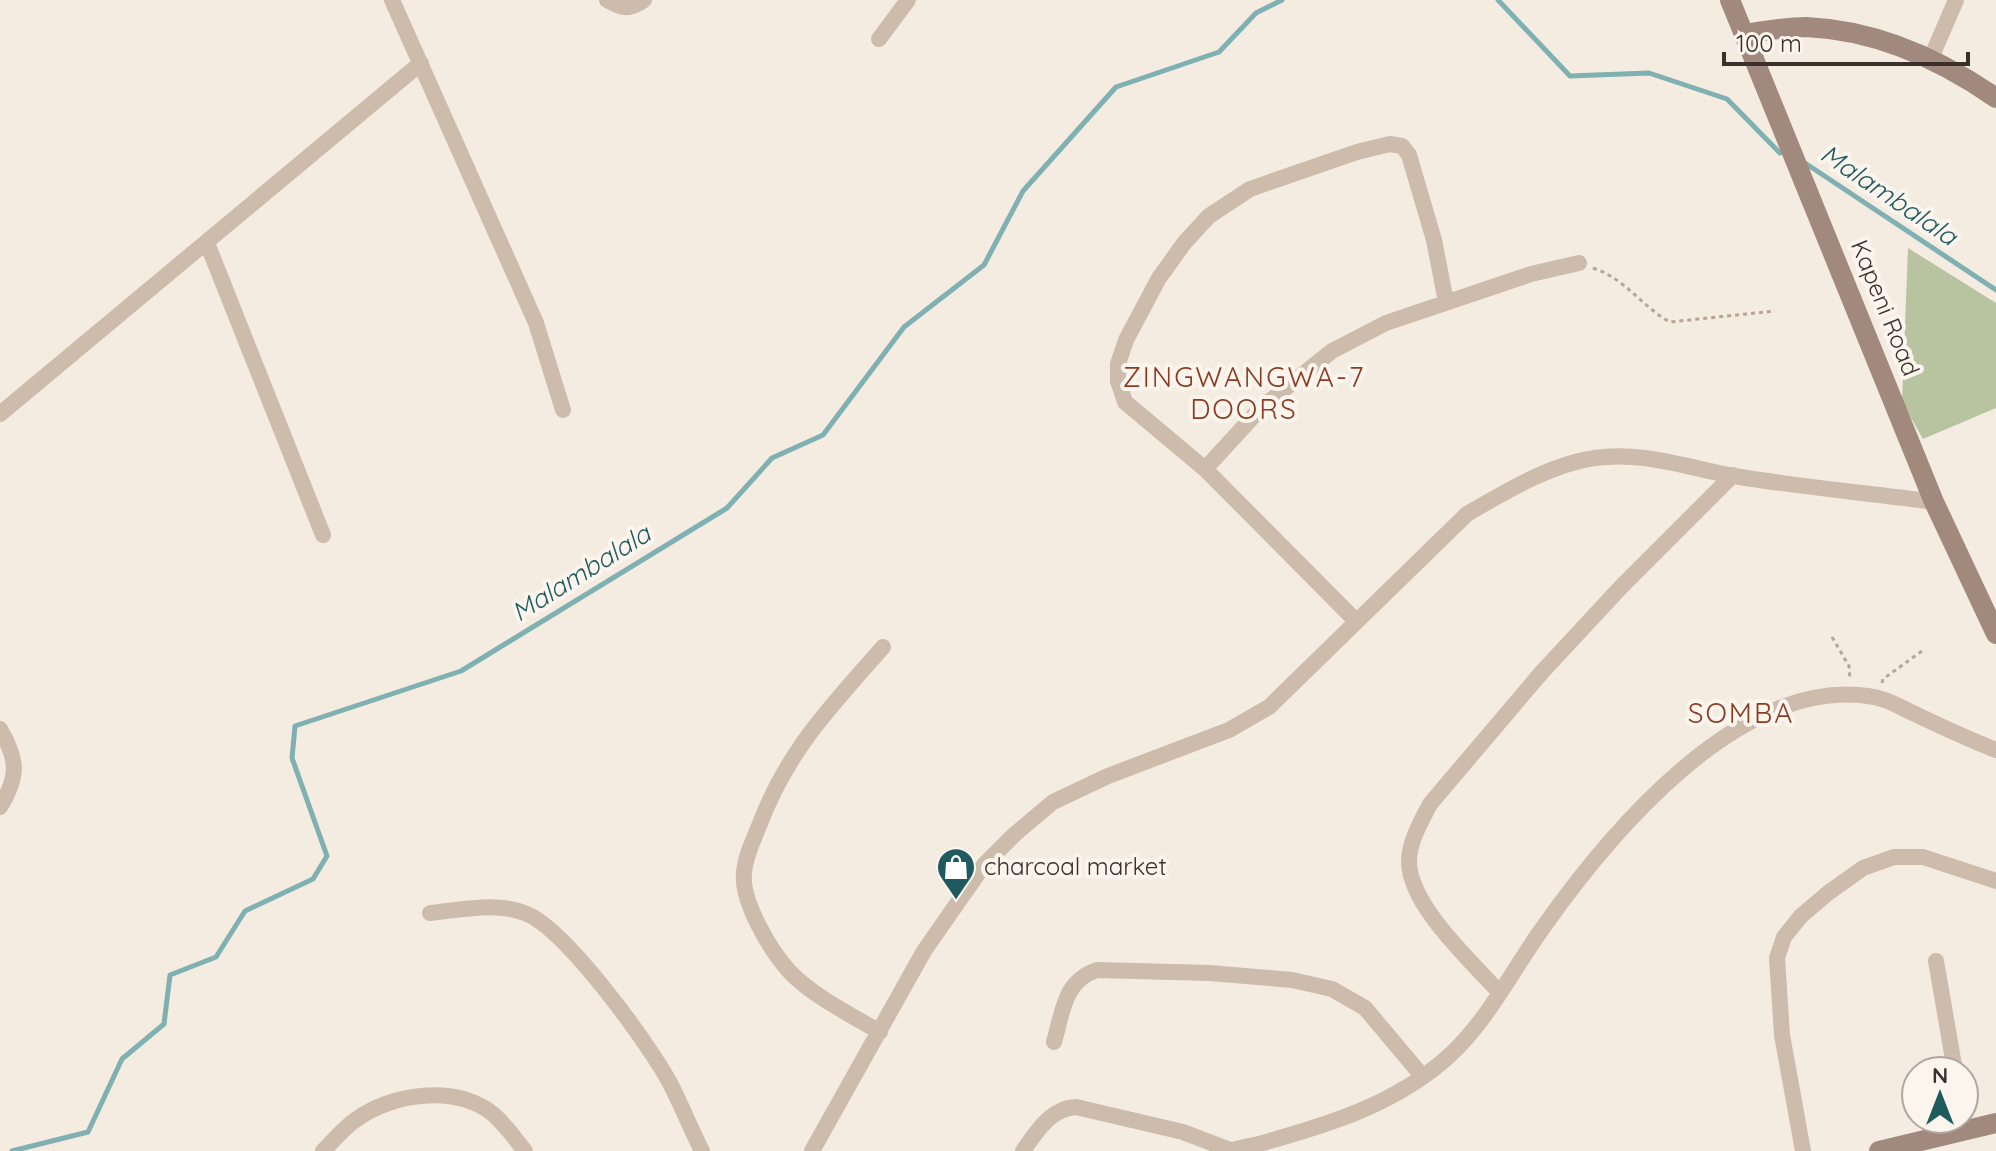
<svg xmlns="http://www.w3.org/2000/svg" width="1996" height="1151" viewBox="0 0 1996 1151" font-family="Quicksand,sans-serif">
	<rect width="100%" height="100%" fill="#f4ebe1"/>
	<path fill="#b8c4a0" d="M1908 248 1996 303V408L1923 439 1902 402Z"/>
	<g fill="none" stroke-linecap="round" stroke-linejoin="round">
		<path stroke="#7fb0b2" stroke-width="5" d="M1498 0 1570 76 1649 73 1727 99 1780 153
			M1805 163 1996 290
			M12 1151 88 1132 122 1059 164 1024 170 975 216 957 245 911 313 879 327 856 292 758 295 726 461 671 727 508 772 458 823 435 904 327 984 265 1023 191 1116 87 1219 52 1256 13 1282 0"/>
		<path stroke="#b9a596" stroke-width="3" stroke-dasharray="4 4" stroke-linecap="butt" d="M1593 268C1626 279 1642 307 1670 322L1775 311
			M1832 637 1849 666 1850 680
			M1882 683 1883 679 1922 651"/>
		<path stroke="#cdbbac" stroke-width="16" d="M392 0 536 323 563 410
			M607 0C622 9 629 10 644 0
			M879 39 908 0
			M1931 58 1956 0
			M207 243 323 535
			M0 414 421 63
			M1205 469 1261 408 1332 351 1386 323 1531 274 1579 263
			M1356 621 1205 469 1125 402 1118 381V364L1126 340 1159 278 1185 242 1209 216 1250 189 1357 152 1390 144 1402 146 1409 155 1434 240 1446 302
			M0 729C18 760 19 776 0 807
			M430 913C461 910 497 901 527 914 567 931 650 1045 671 1085 682 1107 691 1129 702 1151
			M1936 961 1955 1071
			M1499 992C1470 960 1410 906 1409 862 1409 841 1421 822 1430 804L1542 672 1621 587 1733 475
			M880 1032C851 1015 811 995 789 971 770 950 741 901 744 873 745 857 753 841 759 826 788 749 830 708 883 647
			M1054 1042C1063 1011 1064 981 1097 970L1210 973 1292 980 1332 989 1365 1008 1423 1077
			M323 1151C333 1141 343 1129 354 1121 391 1093 455 1084 493 1114 505 1124 515 1139 525 1151
			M812 1151 924 951 984 865 1015 834 1053 802 1108 776 1229 730 1269 707 1467 514C1505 492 1551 464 1595 458 1643 451 1688 468 1734 476 1800 487 1868 493 1934 502
			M1023 1151C1036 1132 1051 1108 1076 1107L1183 1132 1230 1150
			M1229 1151C1238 1148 1249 1146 1259 1144 1327 1125 1395 1105 1449 1056 1488 1020 1512 971 1542 929 1609 834 1738 678 1868 696 1885 698 1898 706 1913 713 1940 726 1968 739 1996 750
			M1803 1151 1782 1035 1777 958 1784 937 1801 916 1828 893 1863 868 1894 857H1923L1996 881"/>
		<path stroke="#a18a7d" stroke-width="20" d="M1730 0 1934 502 1996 634
			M1744 34C1765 31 1785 27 1806 27 1875 30 1940 59 1996 98
			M1879 1151 1996 1123"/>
	</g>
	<defs>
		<symbol id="shop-pin" viewBox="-11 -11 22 30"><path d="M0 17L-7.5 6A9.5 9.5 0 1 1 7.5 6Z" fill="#1f5a5e" stroke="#fbf5ee"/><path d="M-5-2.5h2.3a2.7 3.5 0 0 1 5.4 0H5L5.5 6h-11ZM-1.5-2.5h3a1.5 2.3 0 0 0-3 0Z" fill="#fff"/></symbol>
	</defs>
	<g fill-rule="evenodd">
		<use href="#shop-pin" x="934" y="845" width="44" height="60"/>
	</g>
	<g text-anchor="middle" stroke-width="8" stroke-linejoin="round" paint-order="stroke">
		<g font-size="24" fill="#3b302b" stroke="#fbf5ee">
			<text transform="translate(1885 308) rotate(68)" y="8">Kapeni Road</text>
		</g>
		<g font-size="24" fill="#3b302b" stroke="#fbf5ee" text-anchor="start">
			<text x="984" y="875">charcoal market</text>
		</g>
		<g font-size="26" font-style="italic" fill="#1f5a5e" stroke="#fbf5ee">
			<text transform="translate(1889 195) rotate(34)" y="9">Malambalala</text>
			<text transform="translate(581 573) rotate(-32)" y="9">Malambalala</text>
		</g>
		<g font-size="28" letter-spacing="2" fill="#8c3b22" stroke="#fbf5ee">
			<text x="1244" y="387">ZINGWANGWA-7<tspan x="1244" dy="32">DOORS</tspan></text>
			<text x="1741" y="723">SOMBA</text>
		</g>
	</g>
	<g transform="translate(1940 1095)"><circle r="38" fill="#fbf5ee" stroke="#aea6a0" stroke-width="2"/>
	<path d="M0-6L14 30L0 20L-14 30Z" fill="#1f5a5e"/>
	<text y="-12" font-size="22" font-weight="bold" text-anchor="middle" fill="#3b302b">N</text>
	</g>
	<path d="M1724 52v12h244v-12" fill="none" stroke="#3b302b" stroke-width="4"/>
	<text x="1736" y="52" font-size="24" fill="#3b302b" stroke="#fbf5ee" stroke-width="6" paint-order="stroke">100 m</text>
</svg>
